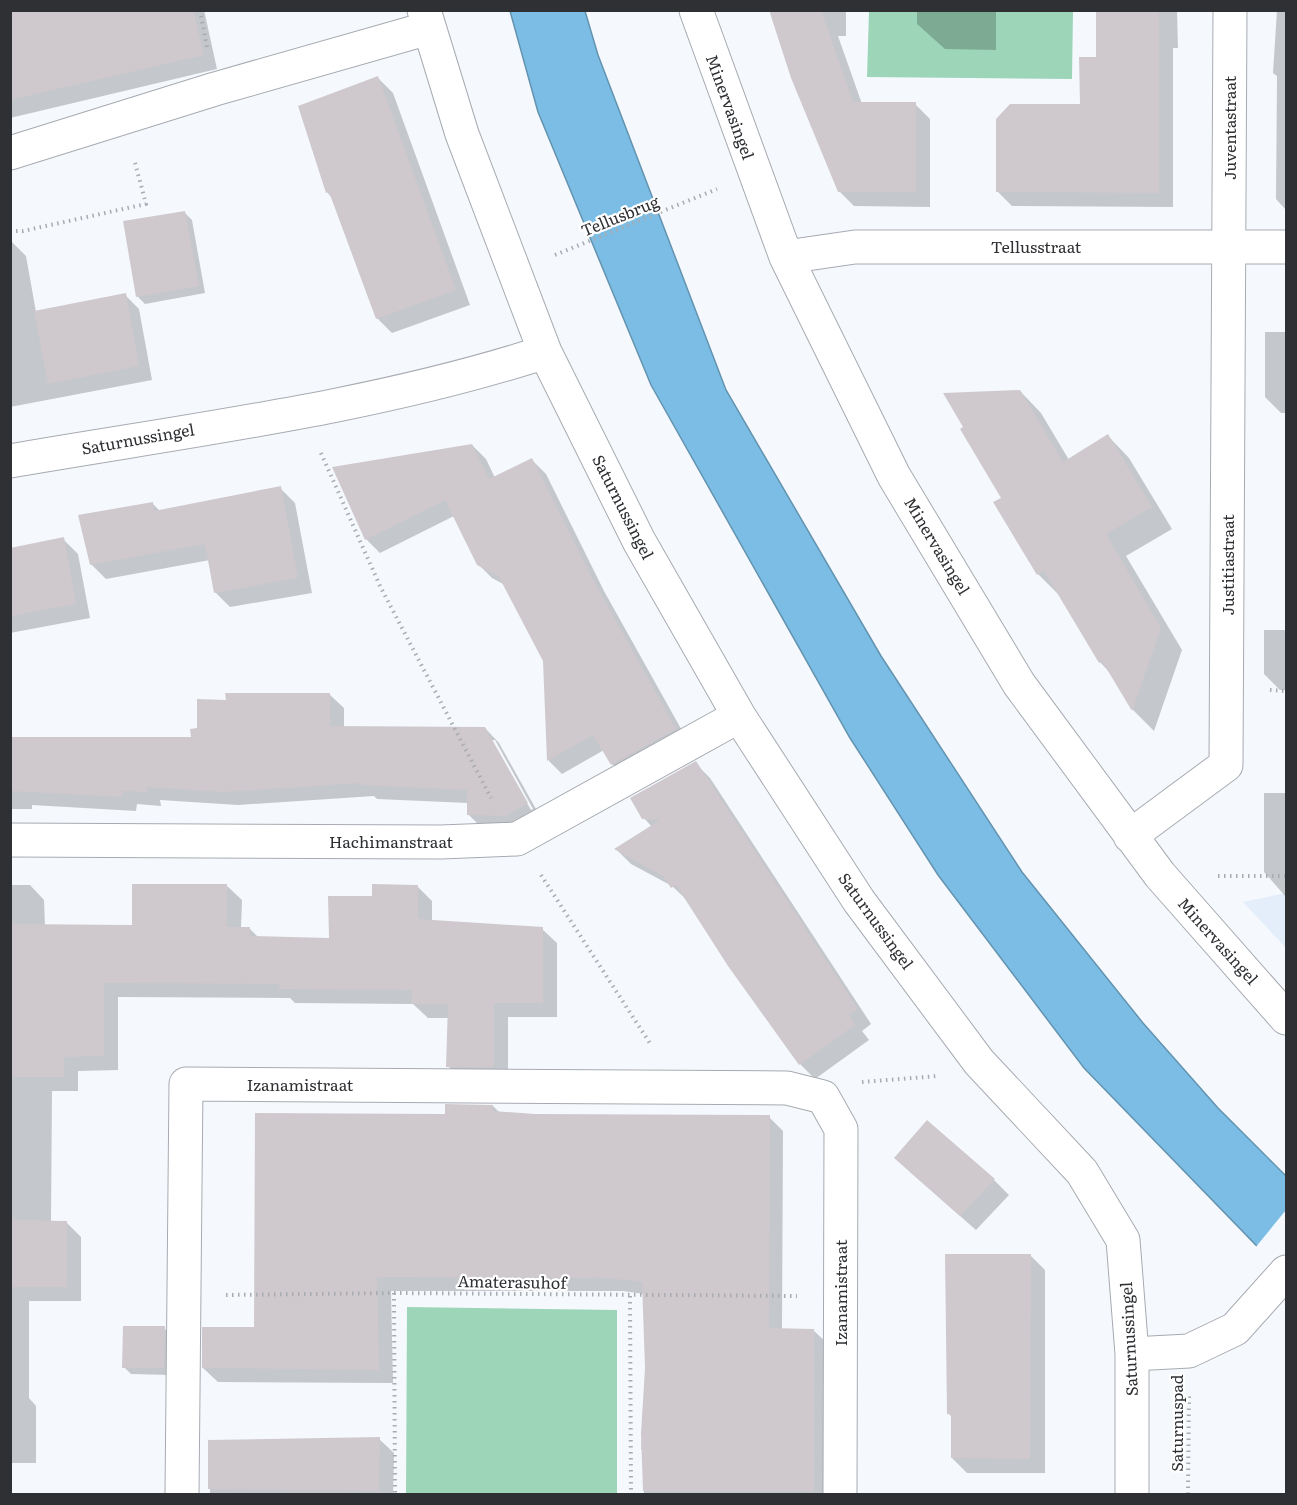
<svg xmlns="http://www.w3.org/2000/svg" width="1297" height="1505" viewBox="0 0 1297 1505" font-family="Literata,serif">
	<rect width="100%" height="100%" fill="#f5f9fe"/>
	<path fill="#e4edfa" d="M1286 893V948L1243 902Z"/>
	<path fill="#9dd5b8" d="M869 11H1073L1072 79 867 77Z
		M407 1307 617 1310V1494H406Z"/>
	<path fill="#7bbde4" stroke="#6493af" stroke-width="1.5" d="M510 11H585L598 55 726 390 881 656 1022 872 1143 1023 1218 1108 1286 1176V1276L1084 1068 938 875 850 738 651 385 538 112Z"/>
	<path fill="#f5f9fe" d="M1286 1210V1279L1255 1248Z"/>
	<path fill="#0003" fill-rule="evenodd" d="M10 10H204L217 69 10 118Z
		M770 10H846V36H838L862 104H915L930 119V207L854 206 839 191Z
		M917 10H996V50L945 49 917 24Z
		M1097 10H1177L1178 48H1173V207L1012 206 997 191 1081 106 1097 59Z
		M1277 10H1286V210L1276 199 1277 76 1273 73Z
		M378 78 393 93 470 305 392 333 377 318 332 198 327 192Z
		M184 212 192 220 205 293 145 304 138 297Z
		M12 242 26 256 36 312 125 295 139 309 152 380 10 407Z
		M1265 332H1286V413H1281L1265 397Z
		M1020 391 1041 413 1069 460 1108 436 1129 458 1172 529 1126 556 1182 650 1154 731 1133 710 1111 674 1100 662 1059 595 1038 574 1003 499Z
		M472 445 486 459 495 478 532 460 546 474 604 591 689 743 626 778 612 764 604 750 562 774 549 761 545 661 505 585 492 578 478 564 454 516 380 553 366 539Z
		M280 488 295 503 312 593 230 607 216 593 210 560 106 579 91 564 152 503 160 511Z
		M63 539 78 554 90 618 10 633V549Z
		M1264 630H1286V690H1280L1264 674Z
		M329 694 344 708V728H485L499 743 541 818 482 828 468 814V803L377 799 374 796 238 805 160 800 161 806 137 804 136 811 32 805V809H10V738H192L228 701ZM491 740H495L533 809 531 810Z
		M695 763 710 778 871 1024 862 1031 869 1040 815 1079 800 1064 688 901 672 886 631 864 616 849 652 827 644 818Z
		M1264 793H1286V897L1264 872Z
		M10 885H30L44 900 45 926 134 927 227 886 242 900 241 928H249L258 937 330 940 373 897 417 886 432 901V921L542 929 557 943V1017H508V1081H462L448 1066 449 1018H428L413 1004 295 1003 290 998 118 997V1070L78 1071V1091H52L51 1222H66L81 1237V1301H29V1398L36 1406V1463H10Z
		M493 1106 502 1115 769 1117 783 1131 782 1330H813L828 1344 827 1494H644V1453L641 1449 647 1368 644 1294 623 1291H391L393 1383 218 1382 203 1368 255 1328 447 1115Z
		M910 1172 994 1180 1009 1195 976 1230Z
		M1030 1255 1045 1270V1473H967L952 1458V1417L949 1414Z
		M164 1328 171 1335V1375L131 1374 124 1367Z
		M379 1439 394 1453 393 1494H210L209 1442Z"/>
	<path fill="#cfc9ce" d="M10 10H193L204 55 10 100Z
		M769 10H821L853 102H916V192H838L791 78Z
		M1096 10H1159V193L996 192V119L1010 104H1080L1079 57H1096Z
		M378 76 456 290 376 319 329 192 326 193 298 106Z
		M185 211 199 286 136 297 123 221Z
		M126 293 139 366 48 384 34 311Z
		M1020 390 1063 462 1108 434 1152 507 1106 534 1161 628 1132 711 1102 661 1099 663 1044 571 1037 575 993 502 1001 498 960 429 963 427 943 393Z
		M472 444 489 479 532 458 591 576 676 729 611 765 593 735 547 761 543 661 499 577 477 565 445 500 365 540 332 467Z
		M281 486 298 578 214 593 205 544 90 565 78 515 153 502 154 511Z
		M64 537 76 604 10 616V548Z
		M225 693H330V726L485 727 528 803 506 816 467 815V790L361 785 363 783 223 792 147 787V792L123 791 122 797 10 791V737H191L190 729 197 728V699L226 700Z
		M696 761 858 1009 849 1015 855 1025 799 1065 728 966 676 885 671 888 663 876 614 849 660 820 642 819 630 798Z
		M132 884H227V927H250V936L329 938 328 896H372V884L418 885V919L543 927V1003H494V1067H446L448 1004H411L412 990 279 989V984L104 983V1056L64 1057V1077H10V924L132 925Z
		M445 1104 493 1105V1111L535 1114 770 1115 769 1328 814 1329V1491H643L641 1433 645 1368 642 1282 607 1278 377 1277 379 1370 202 1368V1327H254L255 1113 445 1114Z
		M927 1120 995 1179 960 1216 894 1158Z
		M10 1220 67 1221V1287H10Z
		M945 1254H1031L1030 1459 951 1458V1414H947Z
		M123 1326H165L164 1368H122Z
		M380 1437 379 1491 208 1489V1440Z"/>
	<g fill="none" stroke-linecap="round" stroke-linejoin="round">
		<defs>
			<path id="street" d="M424 10 462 134 545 352 639 541 739 716 859 901 979 1062 1082 1172 1123 1240 1132 1354V1494
				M696 10 786 257 894 476 1019 684 1160 875 1286 1018
				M10 153 215 89 429 28
				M786 257 855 247H1286
				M10 461C189 430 373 408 545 352
				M1130 836 1226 765 1230 10
				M10 840 441 842 517 839 739 716
				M1132 1354 1189 1351 1235 1329 1286 1272
				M182 1494 186 1084 787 1088 823 1097 841 1129 840 1494"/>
		</defs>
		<use href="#street" stroke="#a7abb1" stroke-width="35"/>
		<path stroke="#a8abb0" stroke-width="4" stroke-dasharray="1.5 4.5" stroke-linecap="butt" d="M200 10 207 47
			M10 231H23L146 204 134 159
			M555 255 717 189
			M321 453 380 586 491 798
			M1270 690 1286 691
			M541 875 651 1045
			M1218 876H1286
			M862 1082 938 1076
			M394 1293 395 1494
			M226 1295 394 1293 797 1296
			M630 1296 631 1494
			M1188 1494 1189 1393"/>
		<use href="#street" stroke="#fff" stroke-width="33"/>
	</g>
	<g text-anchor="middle" stroke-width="4.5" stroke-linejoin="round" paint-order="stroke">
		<g font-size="16" fill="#2e3033" stroke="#fff">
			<text transform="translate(730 107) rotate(70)" y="6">Minervasingel</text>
			<text transform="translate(1230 128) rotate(-90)" y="6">Juventastraat</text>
			<text transform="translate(620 216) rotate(-22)" y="6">Tellusbrug</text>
			<text x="1036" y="253">Tellusstraat</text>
			<text transform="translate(138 439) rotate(-10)" y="6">Saturnussingel</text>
			<text transform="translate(623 507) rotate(63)" y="6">Saturnussingel</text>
			<text transform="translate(937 546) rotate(59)" y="6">Minervasingel</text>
			<text transform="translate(1228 565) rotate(-90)" y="6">Justitiastraat</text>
			<text x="391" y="848">Hachimanstraat</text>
			<text transform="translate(876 921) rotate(54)" y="6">Saturnussingel</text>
			<text transform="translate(1218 941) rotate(48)" y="6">Minervasingel</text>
			<text x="300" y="1091">Izanamistraat</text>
			<text transform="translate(512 1282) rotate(1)" y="6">Amaterasuhof</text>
			<text transform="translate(841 1293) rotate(-90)" y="6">Izanamistraat</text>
			<text transform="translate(1129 1339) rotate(-93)" y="6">Saturnussingel</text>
			<text transform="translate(1177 1423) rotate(-90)" y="6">Saturnuspad</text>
		</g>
	</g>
	<rect width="1297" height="1505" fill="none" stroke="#2e3033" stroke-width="24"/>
</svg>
